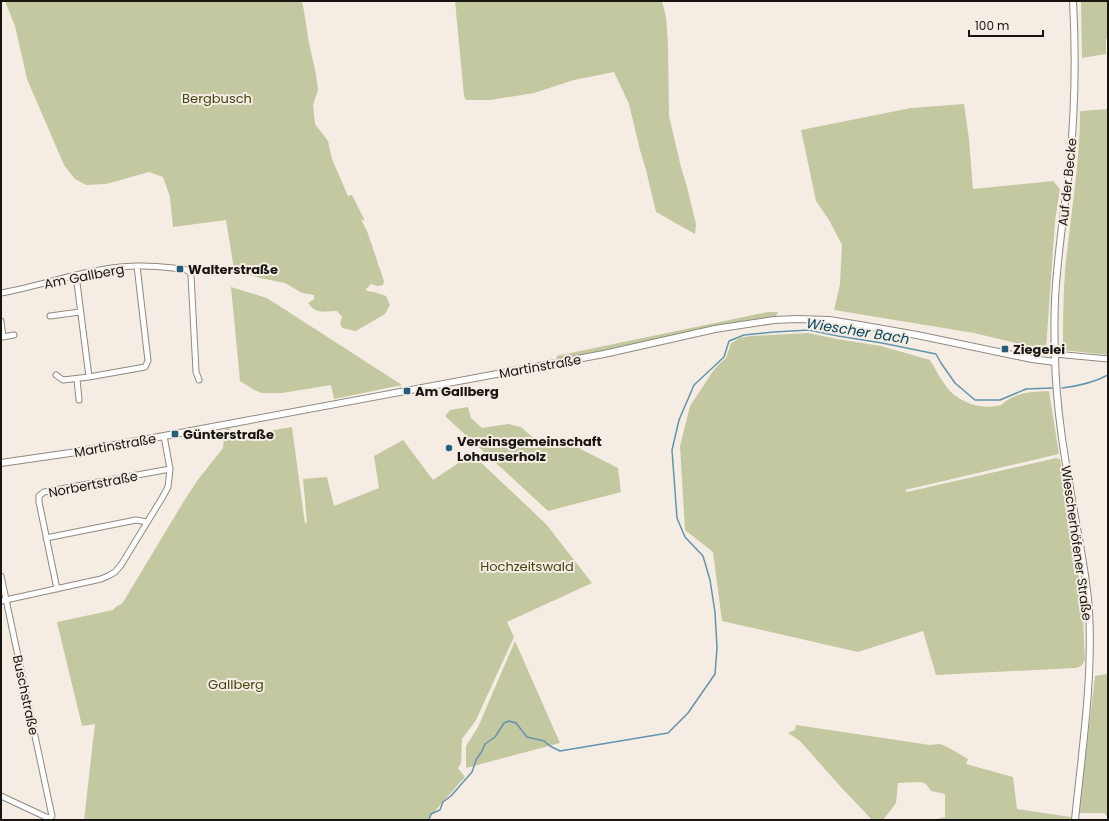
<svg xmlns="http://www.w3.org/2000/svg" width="1109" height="821" viewBox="0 0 1109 821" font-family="Poppins,sans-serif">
	<rect width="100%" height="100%" fill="#f5ede3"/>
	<path fill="#c4c8a1" d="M5 1H301L303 5 309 43 316 74 318 90 313 105 315 124 328 141 332 159 348 196 352 195 365 221 361 219 367 231 384 281 383 285 377 286 371 284 366 289 367 291 374 292 386 296 390 305 385 314 356 331 342 328 340 324 342 317 337 311C323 311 317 315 308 303L314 299V295L302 293 285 283 260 278 247 274H238L234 269 226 220 173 227 170 197 163 177 149 172 106 184 86 185 75 179 64 165 27 79 15 26Z
		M455 1H662L666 17 668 45 669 116 681 167 687 187 696 224 695 234 656 212 646 170 640 150 629 104 614 72 574 80 534 93 490 100H466L464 96Z
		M1081 1H1108V38L1106 39V54L1082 58Z
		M964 104 969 139 973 189 1053 181 1060 189 1055 221 1046 350 974 333 834 310 840 284 842 245 829 220 816 201 801 130 911 108Z
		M1108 109V355L1063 350C1063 324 1063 297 1065 271 1070 218 1080 165 1080 112L1081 111Z
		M231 287 267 298 402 385 334 399 331 385 282 393H262L254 390 240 381Z
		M768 312H778L775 318 559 359 556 356Z
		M808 333 837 339 881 346 930 360C936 370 942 382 950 391 963 404 983 410 1001 405 1004 403 1007 400 1011 398 1024 391 1035 392 1049 391L1059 454 905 490 907 492 1056 458 1060 459 1082 597 1085 659C1083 665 1081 667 1075 668L936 675 923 631 858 652 722 621 713 552 685 530 680 446 690 406 713 371 720 363 726 358 731 343 740 338 750 336Z
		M468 407 471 418 482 428 508 424 521 427 537 441H553L569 443 618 468 621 492 548 511 445 416 450 410Z
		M292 427 305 524 307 522 303 479 327 477 334 506 379 488 374 456 403 440 433 480 472 454 546 524 592 583 507 622 514 637 476 720 462 739 461 763 458 768 465 777 427 820H84L95 724 82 726 57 622 113 610 117 606 122 604 184 501 197 481 223 448 225 429 230 428 231 437Z
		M515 641 560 743 466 768V746L478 727Z
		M1108 674V817L1104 813H1078L1084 771 1095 676Z
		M796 725 930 745C933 745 936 744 939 744 947 745 960 755 968 759L966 764 1013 777 1017 809 1071 817 1070 820H933L945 817V794L931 791 926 784 921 782 898 783 896 803 883 820H872L840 786 800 741 788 733 795 730Z"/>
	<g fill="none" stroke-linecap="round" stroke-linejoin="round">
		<path stroke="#6394ad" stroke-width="1.5" d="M1062 388C1079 386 1093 383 1108 375
			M429 820 431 814 440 810 441 807 443 802 451 796 472 772 476 760 482 751 485 744 495 737 504 723 509 721 516 723 527 737 544 741 550 746 560 751 668 733 688 713 715 674 717 648 715 612 710 580 703 556 685 537 677 518 672 450 679 420 694 385 724 357 729 341 744 335 774 332 809 330 838 336 882 343 936 354 941 363 955 383 975 400H1000L1026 389 1052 388"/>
		<defs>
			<path id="minor" d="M76 275 89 377 145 367 148 361 137 266
				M1 293C34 287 66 276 100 270 124 265 149 265 173 268 180 269 189 268 191 275L196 372 199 380
				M50 316 80 312
				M1 321 3 337 14 335
				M1055 354 1108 359
				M56 375 63 380 89 377
				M77 379 79 400
				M46 538 136 520 147 522
				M1 576 52 816 50 818 46 817 1 796
				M57 589 39 502V496L44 492 170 469
				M1 601 101 579 108 576 115 572 121 565 162 498 168 487 170 469 164 436"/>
			<path id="tertiary" d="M1073 1C1076 55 1075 108 1070 162 1066 199 1060 236 1057 273 1054 301 1054 328 1055 356 1056 414 1067 471 1077 528 1082 555 1087 582 1089 610 1093 680 1082 750 1075 820
				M1 463 70 453 164 436 604 354 715 329 774 320 797 319 829 320 860 325 917 335 1032 359 1055 362"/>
		</defs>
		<use href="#minor" stroke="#918981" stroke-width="7"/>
		<use href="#tertiary" stroke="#918981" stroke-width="8"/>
		<use href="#minor" stroke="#fff" stroke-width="5"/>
		<use href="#tertiary" stroke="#fff" stroke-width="6"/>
	</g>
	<g fill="#255c77" stroke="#f5ede3" stroke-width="1.5">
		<rect x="176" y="265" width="8" height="8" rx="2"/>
		<rect x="1001" y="345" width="8" height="8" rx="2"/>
		<rect x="403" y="387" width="8" height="8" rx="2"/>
		<rect x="171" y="430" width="8" height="8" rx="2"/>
		<circle cx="449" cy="448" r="4"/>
	</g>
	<g text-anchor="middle" stroke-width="4" stroke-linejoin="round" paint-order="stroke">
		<g font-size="13" fill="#424411" stroke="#f5ede3">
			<text x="217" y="103">Bergbusch</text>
			<text x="527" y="571">Hochzeitswald</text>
			<text x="236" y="689">Gallberg</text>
		</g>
		<g font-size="13" fill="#171411" stroke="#f5ede3">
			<text transform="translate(1067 182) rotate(-84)" y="5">Auf der Becke</text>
			<text transform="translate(84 276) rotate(-11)" y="5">Am Gallberg</text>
			<text transform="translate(540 366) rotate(-10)" y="5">Martinstraße</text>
			<text transform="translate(115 445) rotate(-10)" y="5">Martinstraße</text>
			<text transform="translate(93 484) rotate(-11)" y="5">Norbertstraße</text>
			<text transform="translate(1077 543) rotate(82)" y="5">Wiescherhöfener Straße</text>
			<text transform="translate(26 695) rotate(78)" y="5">Buschstraße</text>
		</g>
		<g font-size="13" font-weight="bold" fill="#171411" stroke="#f5ede3" text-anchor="start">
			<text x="188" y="274">Walterstraße</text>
			<text x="1013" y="354">Ziegelei</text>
			<text x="415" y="396">Am Gallberg</text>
			<text x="183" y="439">Günterstraße</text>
			<text x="457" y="446">Vereinsgemeinschaft<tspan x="457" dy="15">Lohauserholz</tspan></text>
		</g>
		<g font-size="14" font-style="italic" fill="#06455d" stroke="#f5ede3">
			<text transform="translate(858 331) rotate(9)" y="5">Wiescher Bach</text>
		</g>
	</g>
	<rect width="1109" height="821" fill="none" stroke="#171411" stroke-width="4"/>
	<path d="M969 30v6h74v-6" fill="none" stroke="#171411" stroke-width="2"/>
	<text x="975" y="30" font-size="12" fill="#171411" stroke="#f5ede3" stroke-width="3" paint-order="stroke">100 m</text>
</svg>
